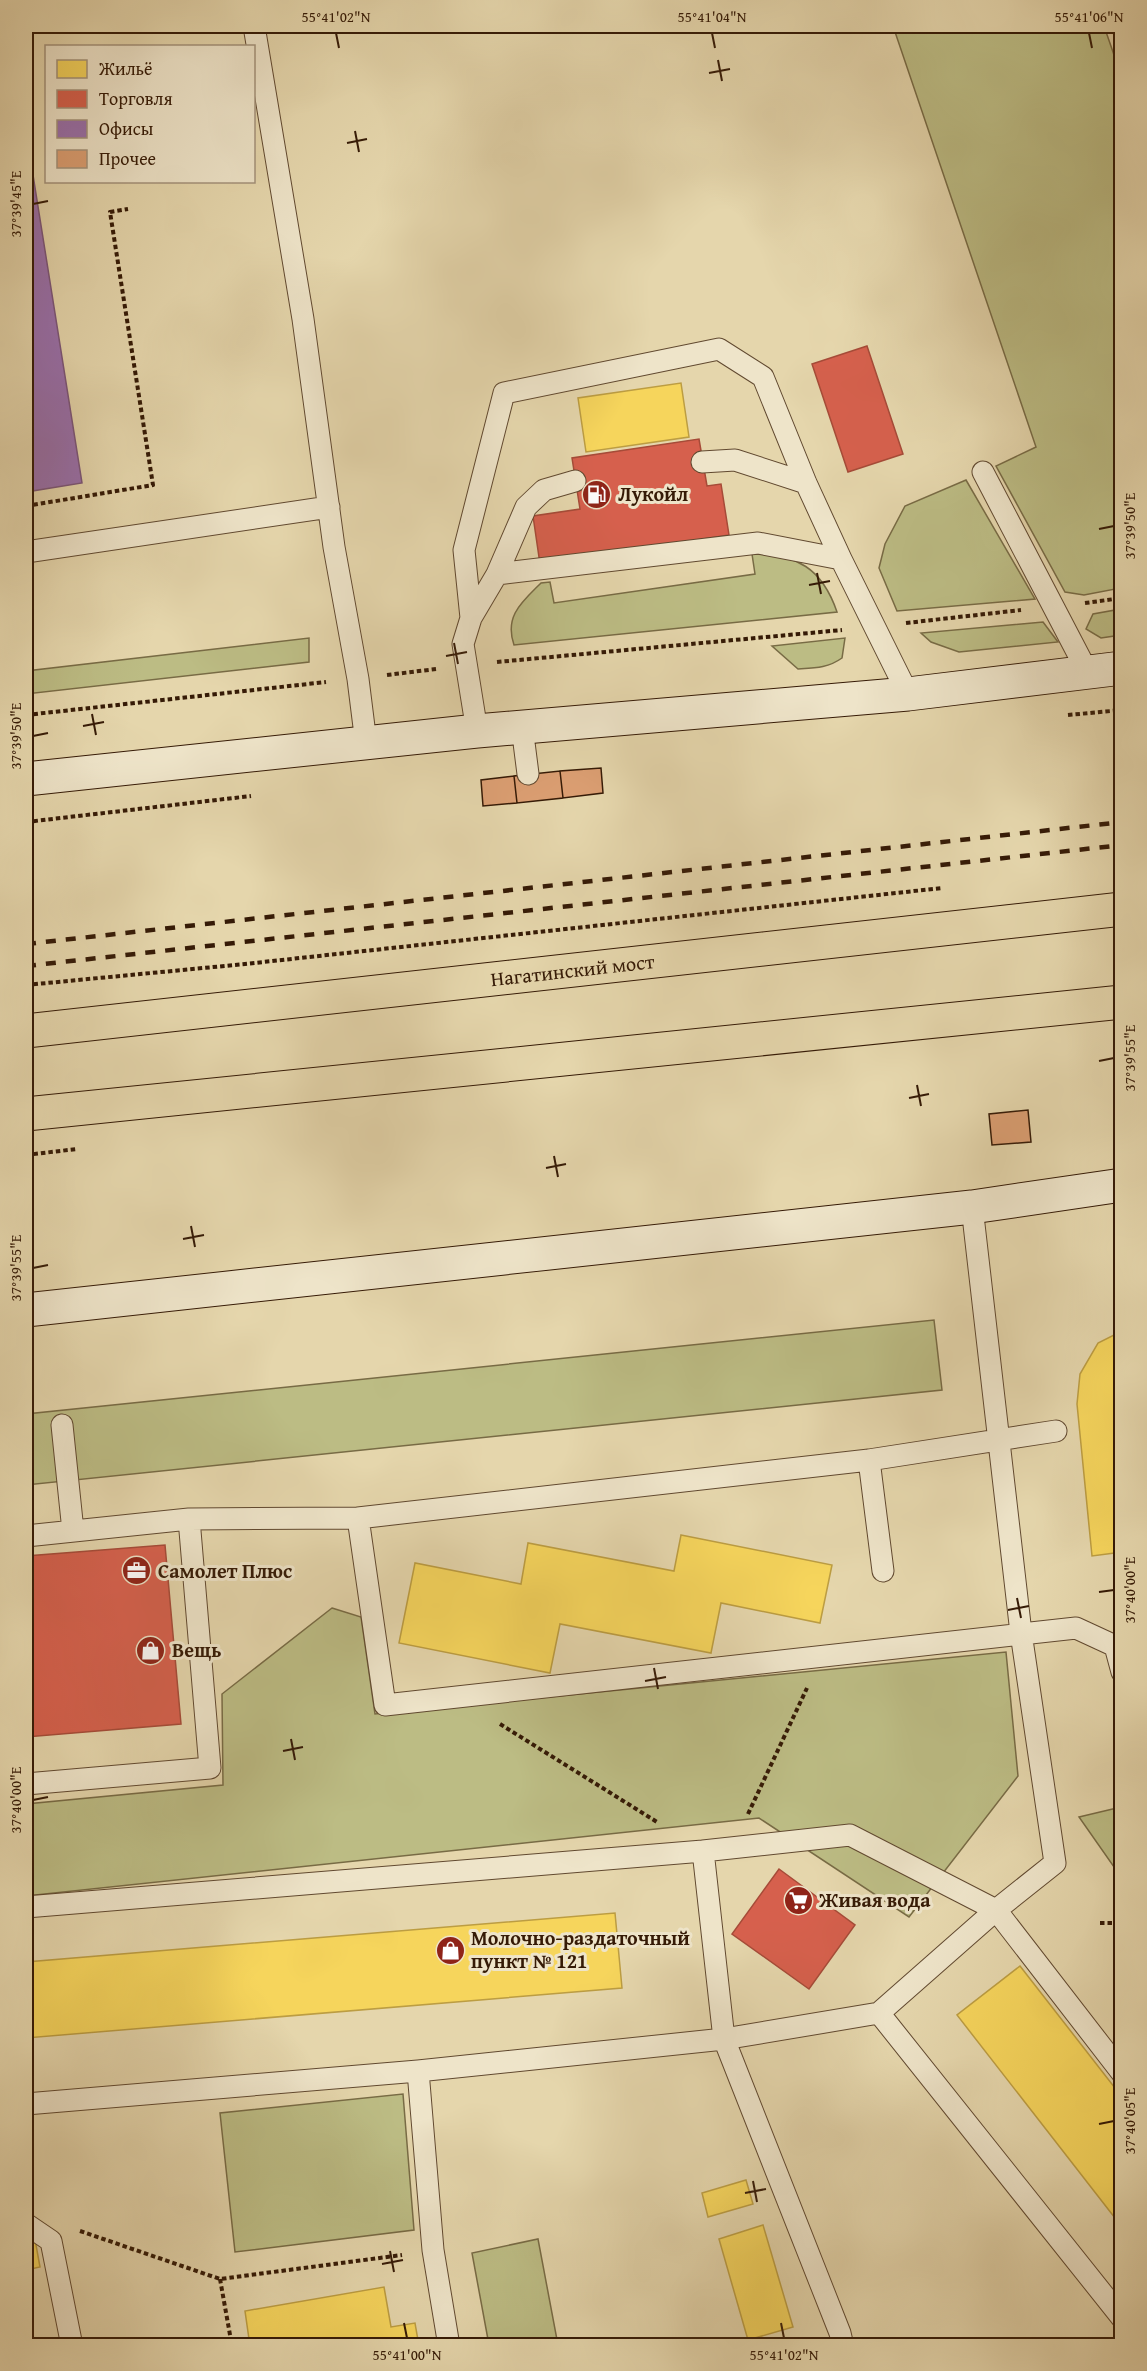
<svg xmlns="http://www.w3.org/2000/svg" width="1147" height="2371" viewBox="0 0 1147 2371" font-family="'Gentium Book Plus',serif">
	<rect width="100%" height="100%" fill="#e5d6ac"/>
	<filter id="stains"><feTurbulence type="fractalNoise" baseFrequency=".00333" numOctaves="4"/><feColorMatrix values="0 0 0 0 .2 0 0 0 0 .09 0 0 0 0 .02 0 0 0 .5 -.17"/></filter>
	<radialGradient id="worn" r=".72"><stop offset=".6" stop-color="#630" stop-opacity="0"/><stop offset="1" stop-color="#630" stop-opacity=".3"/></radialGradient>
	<path fill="#bcbc84" stroke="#786b45" stroke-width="1.5" d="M893 26H1104L1122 78 1121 588 1084 595 1065 592 996 466 1036 447Z
		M966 480 1035 599 897 611 879 568 885 544 905 506Z
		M752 554C797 554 822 568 837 612L514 645C504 616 522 602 541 583L550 582 554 603 755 574Z
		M1121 609V635L1101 638 1086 629 1093 614Z
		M1043 622 1058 642 959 652 931 642 921 633Z
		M309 638V662L26 694V671Z
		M845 638 842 658C828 668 816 668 798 669L772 646Z
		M934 1320 942 1390 26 1485V1414Z
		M332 1608 361 1617 375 1714 1006 1652 1018 1776 909 1917 759 1818 26 1896V1804L223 1785 222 1694Z
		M1121 1807H1122L1121 1877 1079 1817Z
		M403 2094 414 2230 235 2252 220 2113Z
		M538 2239 558 2345H489L472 2253Z"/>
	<path fill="#f6d55c" stroke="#bc9d42" stroke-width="1.5" d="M681 383 689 437 586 452 578 398Z
		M1122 1331V1552L1092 1556 1077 1404 1080 1374 1098 1343Z
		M681 1535 832 1565 820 1623 721 1603 711 1653 560 1624 550 1673 399 1643 415 1563 521 1584 528 1543 674 1571Z
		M615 1913 622 1988 26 2038V1962Z
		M1020 1966 1122 2097V2227L957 2015Z
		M746 2180 753 2204 708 2217 702 2193Z
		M763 2225 793 2327 748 2340 719 2239Z
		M34 2234 40 2267 26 2270V2236Z
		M384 2287 391 2327 415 2323 419 2346H250L245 2311Z"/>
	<path fill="#d6604d" stroke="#a64b38" stroke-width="1.5" d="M867 346 903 454 848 472 812 364Z
		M699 439 707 486 721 484 729 535 540 564 533 516 580 509 572 458Z
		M165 1545 181 1724 26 1737V1556Z
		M779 1869 855 1925 809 1989 732 1934Z"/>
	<path fill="#9970ab" stroke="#7b567a" stroke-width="1.5" d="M26 131 82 483 26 492Z"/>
	<path fill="#dc9f73" stroke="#351a06" stroke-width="1.5" d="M601 768 603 793 563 798 560 771Z
		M560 771 563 798 517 803 514 776Z
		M514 776 517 803 483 806 481 780Z
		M1028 1110 1031 1142 992 1145 989 1114Z"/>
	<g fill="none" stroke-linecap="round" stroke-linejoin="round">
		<defs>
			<path id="service" d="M254 26 303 319 334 547 358 679 366 743
				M702 462 735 460 806 483
				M983 472 1088 673
				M26 552 329 507
				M497 574 526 507 544 490 575 481
				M471 618 464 550 504 393 719 349 763 377 806 483 841 559
				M522 727 528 774
				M477 731 463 644 471 618 497 574 758 543 841 559 908 694
				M62 1425 73 1531
				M869 1460 1056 1431
				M189 1519 358 1518
				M26 1536 189 1519 210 1768 26 1784
				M883 1571 869 1460 358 1518 385 1705 1076 1628 1115 1646 1122 1672
				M703 1851 724 2039 840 2333 843 2346
				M26 1907 703 1851 850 1835 996 1910 1122 2073
				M879 2013 1122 2318
				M418 2071 433 2250 449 2346
				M26 2104 418 2071 724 2039 879 2013 996 1910 1055 1863 1021 1633 972 1207
				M26 2224 51 2241 72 2346"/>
			<path id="secondary" d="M26 779 477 731 908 694 1122 668
				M26 1310 972 1207 1122 1185"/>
			<g id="primary">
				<path id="s1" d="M26 1031 1122 909"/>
				<path d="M26 1114 1122 1002"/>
			</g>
		</defs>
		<use href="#service" stroke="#614930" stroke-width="23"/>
		<use href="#secondary" stroke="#351a06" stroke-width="35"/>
		<use href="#primary" stroke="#351a06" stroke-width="35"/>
		<path stroke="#351a06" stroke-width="4" stroke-dasharray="4.5 3" stroke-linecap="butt" d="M1112 26 1122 53
			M26 506 153 485 110 212 128 209
			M1085 603 1122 598
			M906 623 1021 610
			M497 662 842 630
			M387 675 436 669
			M26 715 326 682
			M1068 715 1122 710
			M26 822 251 796
			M26 985 245 964 942 888
			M26 1155 77 1149
			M500 1724 657 1822
			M748 1814 807 1688
			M1100 1923H1122
			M80 2231 220 2279 402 2255
			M220 2279 232 2346"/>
		<use href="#service" stroke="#eee4c9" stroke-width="21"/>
		<use href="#secondary" stroke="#eee4c9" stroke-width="33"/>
		<use href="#primary" stroke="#e5d6ac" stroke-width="33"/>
		<path stroke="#351a06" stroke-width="4.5" stroke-dasharray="10 10" stroke-linecap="butt" d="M26 944 1122 822
			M26 966 1122 845"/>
	</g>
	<path fill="none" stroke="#351a06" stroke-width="2" d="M336 33 339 48M712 33 715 48M1089 33 1092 48M718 60 722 81M709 73 730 69M355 131 359 152M347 143 367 139M33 204 48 201M1099 529 1114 526M817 573 821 594M809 585 830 581M454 643 458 664M446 656 467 652M92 714 96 735M83 726 104 722M33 736 48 733M1099 1061 1114 1058M917 1085 921 1106M909 1098 929 1094M554 1156 558 1177M546 1168 566 1164M191 1226 195 1247M183 1239 204 1235M33 1268 48 1265M1099 1592 1114 1590M1017 1598 1021 1618M1008 1610 1029 1606M654 1668 658 1689M645 1681 666 1677M291 1739 295 1760M283 1751 303 1747M33 1800 48 1797M1099 2124 1114 2121M753 2181 757 2202M745 2193 766 2189M390 2251 394 2272M382 2264 403 2260M404 2323 407 2338M781 2323 784 2338"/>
	<defs>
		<symbol id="fuel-disc" viewBox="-11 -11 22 22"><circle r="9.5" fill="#8f2418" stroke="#eee4c9"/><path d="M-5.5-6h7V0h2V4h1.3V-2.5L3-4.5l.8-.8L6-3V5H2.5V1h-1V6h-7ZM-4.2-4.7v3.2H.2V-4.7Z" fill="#fff"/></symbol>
		<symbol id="office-disc" viewBox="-11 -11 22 22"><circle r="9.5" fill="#8f2418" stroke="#eee4c9"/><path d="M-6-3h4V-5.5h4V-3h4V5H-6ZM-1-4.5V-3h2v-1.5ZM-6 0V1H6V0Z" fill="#fff"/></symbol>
		<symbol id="shop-disc" viewBox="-11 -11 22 22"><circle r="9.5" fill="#8f2418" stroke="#eee4c9"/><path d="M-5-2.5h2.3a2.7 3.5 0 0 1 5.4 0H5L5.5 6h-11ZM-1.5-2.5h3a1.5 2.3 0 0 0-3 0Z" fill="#fff"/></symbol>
		<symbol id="supermarket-disc" viewBox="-11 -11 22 22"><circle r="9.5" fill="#8f2418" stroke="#eee4c9"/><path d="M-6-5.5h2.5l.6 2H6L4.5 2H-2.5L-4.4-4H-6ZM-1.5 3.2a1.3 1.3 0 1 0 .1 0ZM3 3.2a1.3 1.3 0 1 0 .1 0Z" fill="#fff"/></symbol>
	</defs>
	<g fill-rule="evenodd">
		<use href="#fuel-disc" x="580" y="478" width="33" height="33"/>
		<use href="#office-disc" x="120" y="1554" width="33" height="33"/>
		<use href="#shop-disc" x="134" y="1634" width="33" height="33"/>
		<use href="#supermarket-disc" x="782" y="1884" width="33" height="33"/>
		<use href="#shop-disc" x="434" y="1934" width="33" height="33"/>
	</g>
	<g text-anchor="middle" stroke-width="6" stroke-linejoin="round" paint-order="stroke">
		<g font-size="20" font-weight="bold" fill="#351a06" stroke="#eee4c9" text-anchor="start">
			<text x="618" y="501">Лукойл</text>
			<text x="158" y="1578">Самолет Плюс</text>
			<text x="172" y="1657">Вещь</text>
			<text x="819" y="1907">Живая вода</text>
			<text x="471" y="1945">Молочно-раздаточный<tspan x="471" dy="23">пункт № 121</tspan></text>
		</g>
		<g font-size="20" fill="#351a06" stroke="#eee4c9">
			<text dy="7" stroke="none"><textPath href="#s1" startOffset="550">Нагатинский мост</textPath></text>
		</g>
	</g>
	<rect width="1147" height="2371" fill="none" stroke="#e5d6ac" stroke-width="66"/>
	<rect x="45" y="45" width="210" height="138" fill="#eee4c9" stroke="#a4937b" stroke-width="1.5"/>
	<rect x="57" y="60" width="30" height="18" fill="#f6d55c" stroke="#a4937b" stroke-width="1.5"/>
	<text x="99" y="75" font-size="18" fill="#351a06">Жильё</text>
	<rect x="57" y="90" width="30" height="18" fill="#d6604d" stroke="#a4937b" stroke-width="1.5"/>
	<text x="99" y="105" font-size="18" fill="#351a06">Торговля</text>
	<rect x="57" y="120" width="30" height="18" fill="#9970ab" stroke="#a4937b" stroke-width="1.5"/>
	<text x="99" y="135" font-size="18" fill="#351a06">Офисы</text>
	<rect x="57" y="150" width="30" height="18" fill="#dc9f73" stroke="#a4937b" stroke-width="1.5"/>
	<text x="99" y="165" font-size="18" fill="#351a06">Прочее</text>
	<rect x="33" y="33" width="1081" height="2305" fill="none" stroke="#351a06" stroke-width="2"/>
	<g font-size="15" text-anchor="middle" fill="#351a06">
		<text x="336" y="22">55°41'02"N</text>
		<text x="712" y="22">55°41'04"N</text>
		<text x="1089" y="22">55°41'06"N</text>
		<text transform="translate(16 204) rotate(-90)" y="5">37°39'45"E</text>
		<text transform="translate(1130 526) rotate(-90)" y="5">37°39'50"E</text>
		<text transform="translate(16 736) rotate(-90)" y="5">37°39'50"E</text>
		<text transform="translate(1130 1058) rotate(-90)" y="5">37°39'55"E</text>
		<text transform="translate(16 1268) rotate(-90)" y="5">37°39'55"E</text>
		<text transform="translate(1130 1590) rotate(-90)" y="5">37°40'00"E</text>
		<text transform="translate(16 1800) rotate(-90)" y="5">37°40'00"E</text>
		<text transform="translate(1130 2121) rotate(-90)" y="5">37°40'05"E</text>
		<text x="407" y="2360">55°41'00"N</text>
		<text x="784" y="2360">55°41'02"N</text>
	</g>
	<rect width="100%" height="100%" filter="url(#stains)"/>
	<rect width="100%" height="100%" fill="url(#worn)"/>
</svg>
